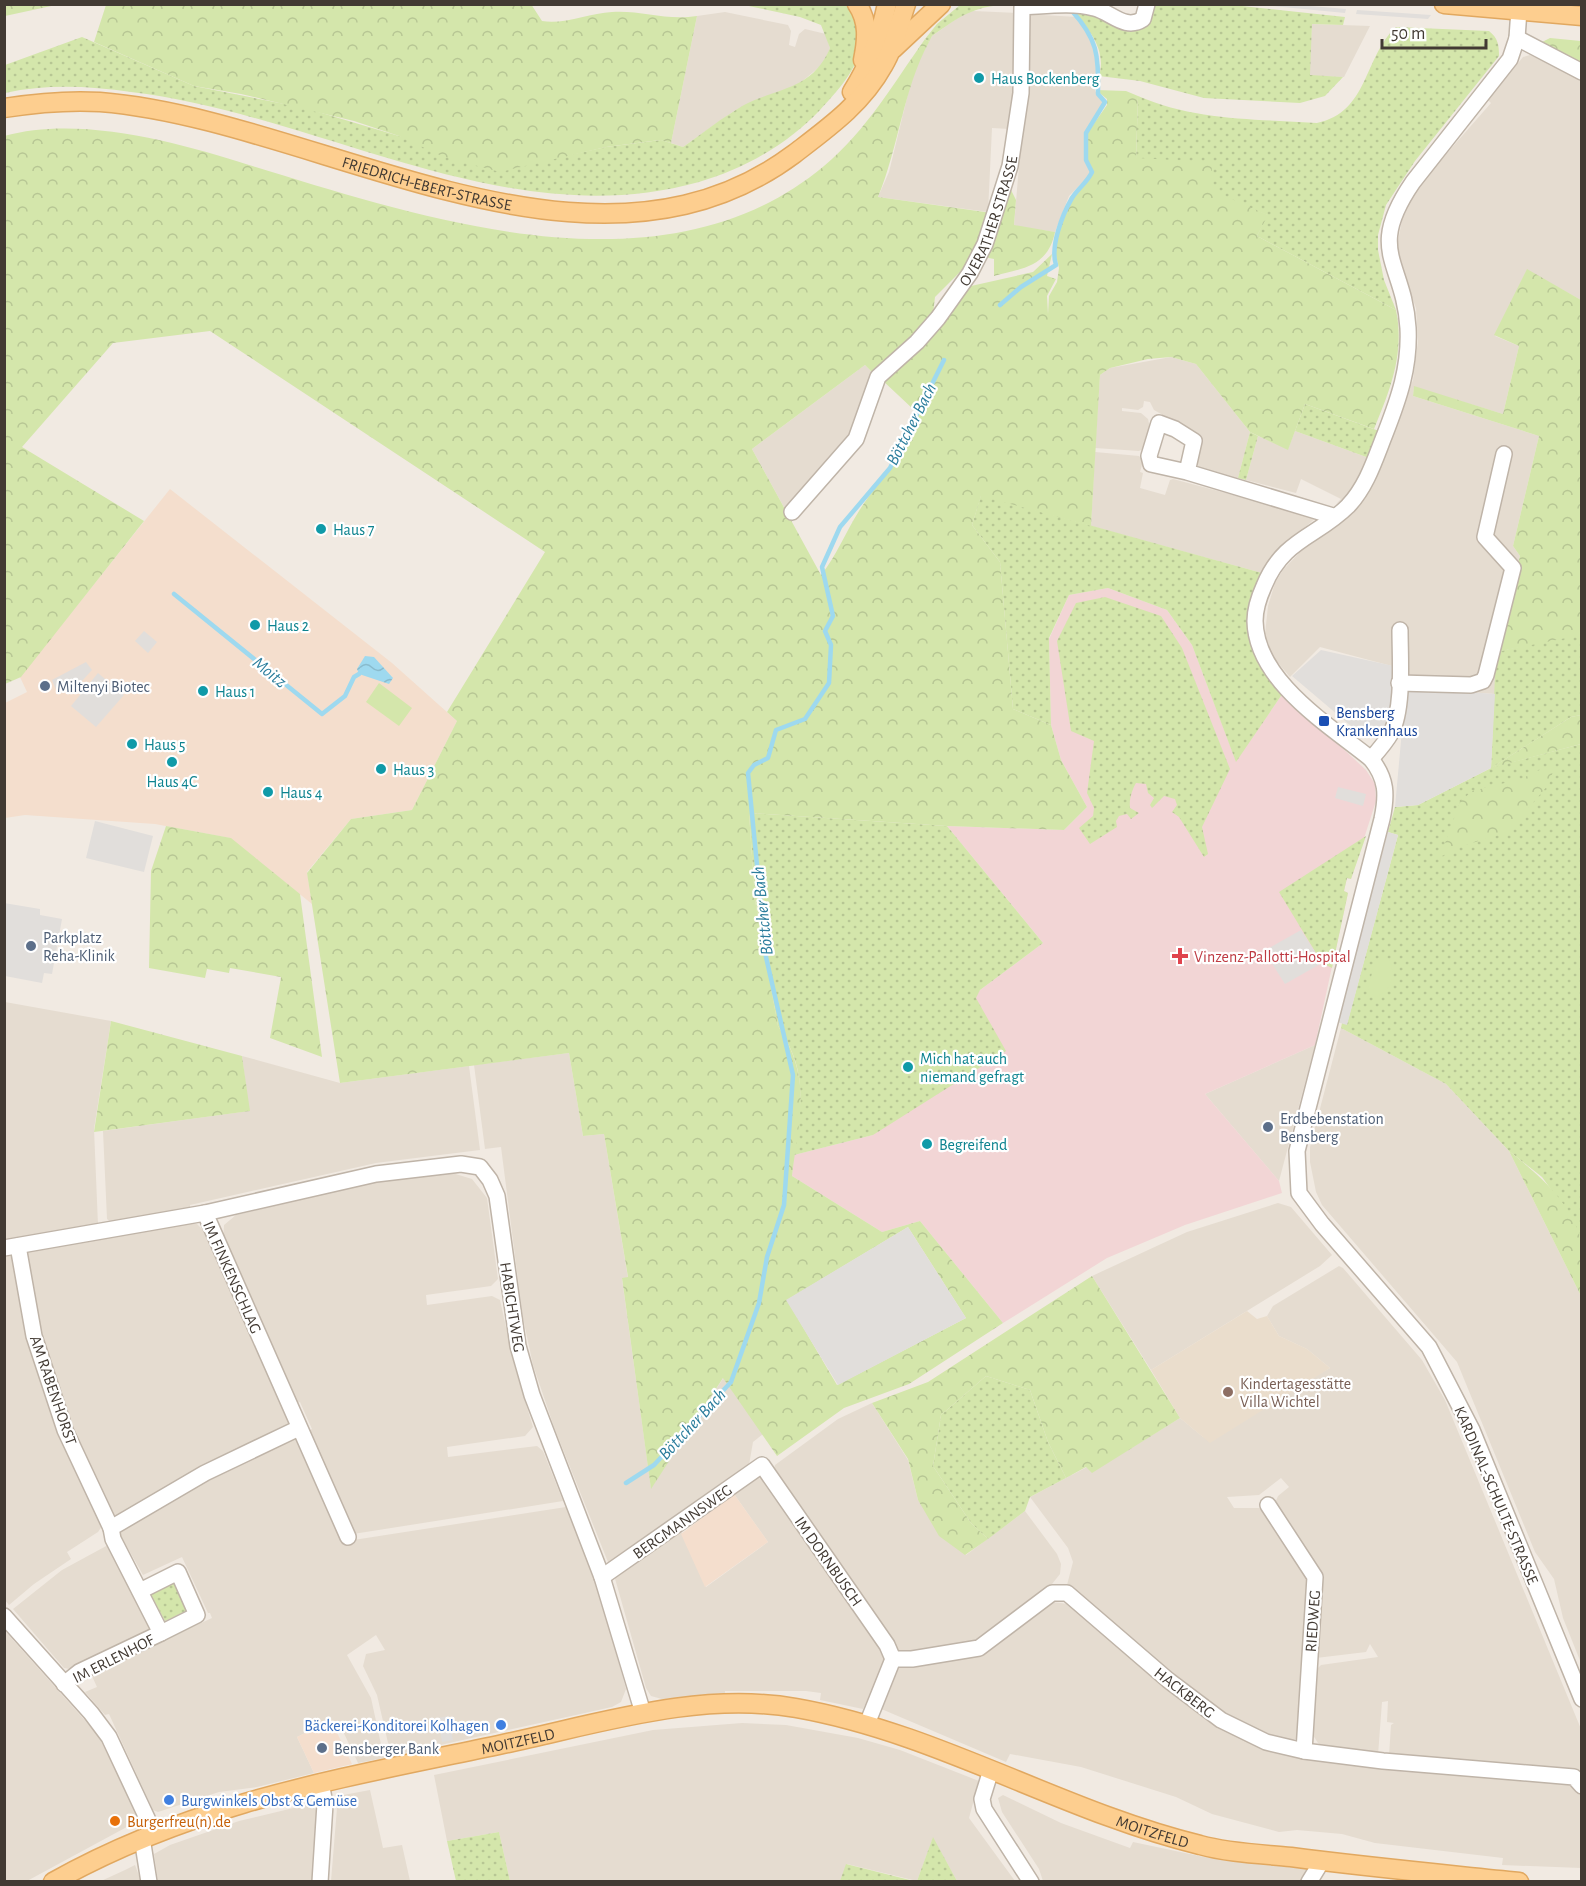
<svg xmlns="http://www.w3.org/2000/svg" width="1586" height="1886" viewBox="0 0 1586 1886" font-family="'Alegreya Sans',sans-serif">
	<defs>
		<pattern id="grass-dots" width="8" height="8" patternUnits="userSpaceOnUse" patternTransform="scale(1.5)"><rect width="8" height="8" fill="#d4e6ab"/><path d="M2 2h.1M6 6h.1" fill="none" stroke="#b7c694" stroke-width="1.8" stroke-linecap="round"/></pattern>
		<pattern id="forest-crowns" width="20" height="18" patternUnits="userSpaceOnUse" patternTransform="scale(1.5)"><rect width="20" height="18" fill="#d4e6ab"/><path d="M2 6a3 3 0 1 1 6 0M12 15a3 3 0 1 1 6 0" fill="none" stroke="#b7c694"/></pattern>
		<pattern id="water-waves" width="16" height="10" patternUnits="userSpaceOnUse" patternTransform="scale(1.5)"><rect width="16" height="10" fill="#9ed9ef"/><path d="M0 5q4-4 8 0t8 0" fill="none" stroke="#89bbcd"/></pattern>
	</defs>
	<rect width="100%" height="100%" fill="#f1eae2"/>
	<path fill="#e5dcd0" d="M973 11 1019 13 1017 93 1009 129 992 128 988 212 878 197 889 172 914 69 932 36 966 12Z
		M725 12 788 25 791 31 789 45 795 47 799 34 805 29 826 34 830 48 824 63 799 84 734 111 683 147 671 143 697 16Z
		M1024 14 1078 17 1081 20 1095 43 1100 69 1095 91 1104 100 1105 105 1085 132 1084 154 1091 174 1069 196 1055 232 1014 226 1026 81Z
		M1312 24 1370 26 1344 77 1309 76Z
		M1530 55 1581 77V300L1527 270 1495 336 1519 346 1503 414 1414 387 1413 396 1539 436 1513 546 1520 556 1496 652 1495 694 1415 688 1403 669 1320 647 1290 677 1273 657 1265 634 1268 606 1275 583 1283 570 1301 551 1358 507 1378 473 1413 380 1418 341 1416 308 1401 270 1397 246 1404 210 1427 176 1491 103 1488 100 1523 57Z
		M1171 357 1196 364 1250 432 1237 482 1199 469 1196 459 1202 437 1154 410 1150 402 1144 401 1143 407 1138 410 1122 408V411L1141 413 1148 419 1150 428 1143 449 1139 451 1095 448 1100 375 1110 368Z
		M865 365 875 375 832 473 791 520 752 449Z
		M1295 431 1369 458 1362 476 1344 499 1336 504 1341 499 1301 479 1296 493 1246 480 1258 436 1288 449Z
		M1095 452 1139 456 1143 461 1140 472 1143 473 1140 488 1165 495 1170 480 1173 479 1317 517 1277 551 1262 573 1091 526Z
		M5 1002 111 1021 94 1129 98 1225 5 1242Z
		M1341 1028 1446 1084 1509 1151 1581 1296V1663L1563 1618 1554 1579 1535 1552 1457 1362 1322 1205 1316 1192 1310 1162V1147Z
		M1315 1045 1279 1181 1205 1094Z
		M569 1053 583 1136 604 1134 628 1278 622 1279 651 1488 724 1377 763 1434 753 1442 749 1465 610 1567 554 1427 533 1365 523 1318 501 1147 485 1149 474 1065Z
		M242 1056 340 1083 469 1066 480 1150 376 1163 190 1205V1209L112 1223 107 1219 103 1131 249 1111Z
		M449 1172 472 1179 487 1198 498 1279 491 1286 426 1295 427 1305 492 1296 500 1300 515 1368 533 1427 525 1436 447 1447 448 1457 537 1446 543 1451 563 1501 353 1534 306 1433 312 1429 300 1402 297 1403 223 1243 224 1225 236 1215 372 1183Z
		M1278 1203 1291 1207 1332 1255 1320 1266 1151 1370 1092 1276 1187 1232Z
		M186 1222 197 1224 204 1231 291 1424 124 1514 116 1516 109 1510 70 1424 39 1333 26 1255 29 1251Z
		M4 1254H12L102 1526 98 1532 67 1552 71 1559 34 1584 9 1605 4 1599Z
		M1339 1266 1343 1268 1422 1360 1445 1400 1581 1729V1772L1389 1756 1391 1725 1394 1723 1387 1722 1388 1701 1382 1702 1378 1755 1323 1747 1318 1743 1311 1732 1315 1671 1321 1665 1378 1657 1370 1644 1366 1652 1316 1658 1322 1589 1275 1503 1278 1496 1289 1487 1281 1478 1259 1495 1227 1497 1234 1508H1262L1310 1579 1298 1736 1296 1739 1285 1741 1258 1731 1223 1714 1067 1585 1073 1562 1068 1548 1030 1497 1087 1467 1092 1472 1180 1418 1203 1437 1330 1368 1307 1349 1279 1336 1267 1316 1273 1306Z
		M872 1403 908 1460 918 1500 966 1555 1025 1511 1057 1554 1061 1564 1060 1574 1052 1584 971 1643 904 1653 891 1645 773 1474 775 1465 838 1419Z
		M298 1436 347 1541 566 1507 598 1589 613 1642 626 1689 621 1702 612 1707 391 1756 377 1695 363 1666 366 1654 385 1650 376 1635 347 1655 371 1698 384 1758 358 1763 340 1725 333 1726 331 1721 297 1737 314 1773 257 1787 219 1792 158 1812 153 1810 109 1714 105 1715 85 1692 97 1687 91 1674 212 1618 210 1613H208L182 1557 143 1575 118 1531 212 1476Z
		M758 1478 767 1479 884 1649 886 1660 863 1709 820 1700 821 1693 806 1691H725V1694L662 1699 651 1696 646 1688 614 1575 679 1527 706 1587 768 1542 734 1494Z
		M108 1545 152 1625 150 1631 70 1669 64 1668 13 1609 62 1570Z
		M1051 1602 1069 1604 1215 1725 1316 1759 1356 1765 1564 1783 1572 1786 1581 1793V1868L1502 1865 1503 1858 1375 1843 1342 1834 1297 1830 1279 1832 1212 1814 1176 1797 1081 1767 1010 1754 1006 1762 879 1708 896 1670 902 1666 975 1656Z
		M4 1630 98 1735 138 1816 136 1822 27 1881H5Z
		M742 1723 786 1725 858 1738 900 1750 979 1781 969 1818 1015 1881H957L933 1838 917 1881 847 1864 840 1882 510 1881 499 1832 447 1841 434 1775 653 1730Z
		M370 1790 383 1848 402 1845 410 1881H331L338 1796Z
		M1003 1795 1061 1823 1130 1848 1133 1842 1204 1857 1308 1869 1306 1882 1043 1881 1039 1869 1002 1812 998 1798Z
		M310 1804 317 1811 313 1881H158L154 1854 170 1845 239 1821Z
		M135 1865 141 1881H101L125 1870Z"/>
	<path fill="#f4decd" d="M170 489 392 663 457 721 412 810 351 819 307 872 312 904 230 838 155 824 25 815 5 818V703L27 692 20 677Z
		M734 1494 768 1542 705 1587 681 1534Z
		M331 1720 352 1764 314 1773 297 1737Z"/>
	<path fill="#eaddcc" d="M1247 1311 1257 1319 1267 1316 1279 1336 1307 1349 1330 1368 1210 1443 1180 1418 1151 1370Z"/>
	<path fill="#f2d5d5" d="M1108 588 1167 610 1192 645 1236 761 1283 693 1366 770 1375 784 1376 801 1351 879 1347 878 1344 891 1348 893 1315 1045 1205 1094 1279 1181 1282 1193 1185 1225 1107 1258 1003 1323 920 1221 882 1232 792 1176 794 1155 873 1135 980 990 1043 943 947 826 1064 830 1087 807 1061 760 1051 725 1049 639 1069 595Z"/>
	<path fill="url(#grass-dots)" d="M744 5H850C879 45 848 80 820 110 788 144 744 169 699 182 506 236 319 114 131 92 88 86 47 84 5 93V65L82 37 194 86 305 108 399 136 560 157 606 147 661 140 683 147C703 133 723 117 744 105 779 87 812 90 830 48L821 25 800 17Z
		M960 5H1007C973 6 959 17 932 36L929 42 925 39 937 24Z
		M1154 5H1233L1345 17 1343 25 1312 24 1310 75 1343 77 1325 96 1300 103 1204 98 1140 81 1099 76C1107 50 1089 30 1074 11L1147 22Z
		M1396 27 1489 31C1498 38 1499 45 1499 56L1415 161 1386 205 1378 235V250L1384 280 1396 310 1257 236 1267 215 1136 159 1138 96C1195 121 1257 119 1317 123 1369 112 1363 58 1396 27Z
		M1305 404 1379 431 1369 458 1295 431Z
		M1250 432 1258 436 1246 480 1238 478Z
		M981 495 1262 573C1238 620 1245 657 1283 693L1236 762 1192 645 1167 610 1108 588 1069 595 1049 638 1051 725 1013 709 1000 562 972 525Z
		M1105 597 1161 616 1182 648 1230 769 1202 827 1208 854 1204 857 1179 817 1172 812 1177 805 1175 799 1164 796 1152 808 1150 805 1154 798 1148 793 1146 784 1136 783C1132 790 1129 799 1130 808L1139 813 1131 819 1127 814 1119 816 1116 821 1117 827 1090 844 1079 828 1093 816 1094 808 1087 793 1094 741 1071 731 1057 641 1076 603Z
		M1580 633 1581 715 1571 717 1493 767 1581 744V1241L1568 1213 1542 1177 1509 1151 1446 1084 1341 1028 1342 1023 1347 1024 1398 835 1388 832 1395 807 1418 805 1491 768 1496 652Z
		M749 813 947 826 1043 943 980 990 976 998 1006 1051 873 1135 794 1155C801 1102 809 1074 778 1026L755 900Z
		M1366 836 1351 879 1347 878 1344 891 1348 893 1332 968 1322 963 1279 892Z
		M986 1376 1030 1390 1048 1442 1066 1478 1030 1497 1025 1511 988 1539 971 1523 933 1466 941 1415Z
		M173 1581 188 1610 165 1621 150 1593Z
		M499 1832 510 1881H456L447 1841Z
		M933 1837 957 1881H917Z
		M846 1864 914 1881H840Z"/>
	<path fill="url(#forest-crowns)" fill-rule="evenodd" d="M5 4H56V5L5 16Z
		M106 5 531 4 542 21C564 25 589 13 612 12 641 10 666 21 697 16L671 143 660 140 606 147 500 172 444 157 399 136 354 121 241 94 194 86 94 42Z
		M1550 38 1581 41V65L1540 43Z
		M925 39 929 42C903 90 899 146 878 197L992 213 969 263 935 297 933 314 909 344 875 375 865 365 752 449 821 575C837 555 845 533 859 511 880 478 909 453 914 410L881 379 926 339 971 286 1033 272 1052 254 1047 276 1056 279 1047 296 1048 314 1049 296 1057 282 1059 268 1054 247 1059 225 1070 197 1092 174 1086 154 1088 132 1107 105V99L1096 90 1126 91 1138 96 1136 158 1212 162 1211 190 1268 215 1257 236 1396 310C1405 353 1390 390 1374 429L1305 404 1288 450 1250 432 1196 364 1171 357 1148 359 1110 368 1100 375 1091 526 981 496 972 525 1000 562 1013 709 1051 725 1061 760 1087 807 1064 830 947 826 749 813 755 900 778 1026C813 1080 799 1116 792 1176L882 1232 920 1221 1003 1323 909 1384 844 1408 777 1456 723 1378 651 1489 622 1278 628 1277 604 1134 583 1136 569 1053 340 1083 307 873 351 819 412 810 457 721 447 712 545 552 210 331 113 343 22 447 144 521 21 677 5 684 4 136C79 115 177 142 249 165 425 219 664 300 824 166 867 130 893 84 925 39ZM908 1227 966 1318 837 1385 787 1300Z
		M1007 182 1016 200 1014 225 1055 232C1048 266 1025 268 994 276V259L984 257Z
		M1527 269 1581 300V635L1496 652 1520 556 1513 546 1539 436 1413 396 1414 386 1503 414 1519 346 1494 335Z
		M1581 715V744L1491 768 1571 717Z
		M1556 762 1549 784 1508 832 1462 846 1440 857 1460 802 1472 791 1521 779Z
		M166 826 231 838 300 894 322 1057 270 1038 281 977 230 968 229 973 207 969 205 978 149 968 151 871Z
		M111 1021 242 1056 250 1111 94 1132Z
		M1509 1151C1538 1174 1571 1202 1581 1240 1586 1256 1582 1279 1581 1296Z
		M1092 1276 1180 1418 1092 1473 1086 1467 1066 1478 1048 1442 1030 1390 986 1376 941 1415 933 1466 971 1523 988 1539 965 1555 939 1536 918 1500 908 1459 872 1403 928 1382Z"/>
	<path fill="#d4e6ab" d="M379 683 412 708 399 726 366 702Z
		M1382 957 1388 958C1397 972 1392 992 1375 997L1368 990 1375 960Z"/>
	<path fill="#e1dedb" d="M1263 5H1299L1346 9 1345 13Z
		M1357 10 1431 15 1428 19 1356 14Z
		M144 631 157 642 148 653 135 641Z
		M1321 650 1398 667 1390 719 1375 737H1364L1292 676Z
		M86 662 92 670 82 681 57 692 52 680Z
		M98 673 124 695 96 727 71 706Z
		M1415 688 1495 694 1491 768 1418 805 1395 807 1405 697 1408 691Z
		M1338 787 1366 794 1363 806 1335 798Z
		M95 821 153 836 144 872 86 858Z
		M1388 832 1398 835 1347 1025 1337 1022Z
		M4 903 40 909V915L62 919 52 974 44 973 42 983 5 976Z
		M1301 930 1322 963 1285 984 1264 951Z
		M908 1227 966 1318 838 1385 786 1300Z
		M448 1716 453 1740 442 1742 438 1718Z"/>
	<path fill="url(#water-waves)" d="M365 656 374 657 393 678 389 684 359 674 357 669Z"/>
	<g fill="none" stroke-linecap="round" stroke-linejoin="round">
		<path stroke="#9ed9ef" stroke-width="4.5" d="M1000 305 1021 287 1056 265C1050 247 1062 215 1072 198 1078 188 1087 183 1092 172L1086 160V133L1105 102 1098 94C1098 56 1099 41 1072 11
			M174 594 322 714 345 696 354 677 359 674
			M626 1483 654 1465 731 1382 759 1303 767 1257 784 1205 793 1075 766 957 748 773 754 765 768 758 776 730 805 719 829 683 831 645 825 631 833 616 822 567 840 527 890 468 944 360"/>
		<defs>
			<g id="minor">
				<path d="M1519 10 1517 38 1510 59 1413 182C1365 252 1404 261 1408 328 1410 367 1399 398 1385 434 1375 459 1367 486 1348 506 1317 537 1283 539 1264 586 1259 597 1255 609 1255 621 1256 681 1329 725 1371 759 1387 779 1387 795 1382 819L1297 1151 1299 1193 1322 1224 1429 1347 1472 1430 1582 1699"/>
				<path d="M1517 38 1582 72"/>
				<path d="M1187 472 1151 464 1149 456 1159 423 1175 429 1194 441 1187 472 1333 516"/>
				<path id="s1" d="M792 512 856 439 878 377 917 342 938 318 970 273 985 244 1010 166 1021 93 1022 7C1045 6 1072 2 1094 8 1111 12 1125 31 1143 19L1147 4"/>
				<path d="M1399 683 1471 685 1483 681 1486 675 1513 568 1485 537 1504 454"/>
				<path d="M1371 759C1378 751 1386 742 1391 733 1404 708 1400 658 1400 630"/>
				<path d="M205 1213 348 1537"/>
				<path d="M18 1246 34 1336 65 1430 111 1528"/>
				<path d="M4 1248 205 1213 376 1174 461 1164 480 1167 490 1180 497 1196 518 1346 532 1395 602 1577 643 1713"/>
				<path d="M1268 1505 1315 1577 1304 1751"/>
				<path d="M602 1577 762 1465 887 1645 893 1659"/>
				<path d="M140 1591 178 1572 197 1615 161 1633"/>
				<path d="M4 1616 91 1713 109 1737 154 1833"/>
				<path d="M893 1659H912L979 1648 1052 1593H1067L1168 1680 1221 1720 1266 1742 1304 1751 1383 1761 1574 1777 1582 1786"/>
				<path d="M64 1684 79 1672 161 1633 113 1539 111 1528 205 1473 299 1428"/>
				<path d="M867 1724 893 1659"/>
				<path d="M991 1770 982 1799 984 1809 1031 1882"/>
				<path d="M142 1838 149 1882"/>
				<path d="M320 1882 325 1804 321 1782"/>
				<path d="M1309 1882 1322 1861"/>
			</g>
			<g id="major">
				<path d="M857 4C869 22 867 40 863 60"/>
				<path d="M1444 4 1582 16"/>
				<path d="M893 49 941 4"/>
				<path d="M852 92C870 63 880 37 887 4"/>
				<path id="s2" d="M4 108C36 103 68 100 100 102 317 119 589 307 794 154 828 128 862 104 883 66 894 48 899 25 906 4"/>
				<path id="s3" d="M53 1882C197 1801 344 1778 503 1744 598 1724 698 1691 796 1708 938 1733 1061 1811 1200 1845 1229 1853 1261 1854 1291 1857 1367 1867 1443 1874 1519 1882"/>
			</g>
		</defs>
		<use href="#minor" stroke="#bfb4a8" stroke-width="18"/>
		<use href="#major" stroke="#e1a860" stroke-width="21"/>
		<use href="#minor" stroke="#fff" stroke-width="15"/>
		<use href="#major" stroke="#fdce8f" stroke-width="18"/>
	</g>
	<g fill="#0f9aa8" stroke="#fff" stroke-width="2">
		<circle cx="979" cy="78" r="6"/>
		<circle cx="321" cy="529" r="6"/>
		<circle cx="255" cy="625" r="6"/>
		<circle cx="203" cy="691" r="6"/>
		<circle cx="132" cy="744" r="6"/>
		<circle cx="172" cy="762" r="6"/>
		<circle cx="381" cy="769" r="6"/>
		<circle cx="268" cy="792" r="6"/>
		<circle cx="908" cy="1067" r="6"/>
		<circle cx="927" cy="1144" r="6"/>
	</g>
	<g fill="#5c6f8a" stroke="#fff" stroke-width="2">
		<circle cx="45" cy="686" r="6"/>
		<circle cx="31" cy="946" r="6"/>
		<circle cx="1268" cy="1127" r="6"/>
		<circle cx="322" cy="1748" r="6"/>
	</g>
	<rect fill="#1a4fb4" stroke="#fff" stroke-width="2" x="1318" y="715" width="12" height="12" rx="3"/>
	<path fill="#e0444e" stroke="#fff" stroke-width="2" d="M1177 947h6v6h6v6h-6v6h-6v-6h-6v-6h6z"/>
	<circle fill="#8d6e63" stroke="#fff" stroke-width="2" cx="1228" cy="1392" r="6"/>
	<g fill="#3f7fe0" stroke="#fff" stroke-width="2">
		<circle cx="501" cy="1725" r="6"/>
		<circle cx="169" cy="1800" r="6"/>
	</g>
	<circle fill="#e8710a" stroke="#fff" stroke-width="2" cx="115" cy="1821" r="6"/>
	<g text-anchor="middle" stroke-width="4.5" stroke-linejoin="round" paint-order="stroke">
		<g font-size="16" fill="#0d838f" stroke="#fff" text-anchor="start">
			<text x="991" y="84">Haus Bockenberg</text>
			<text x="333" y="535">Haus 7</text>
			<text x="267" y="631">Haus 2</text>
			<text x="215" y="697">Haus 1</text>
			<text x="144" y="750">Haus 5</text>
			<text x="393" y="775">Haus 3</text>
			<text x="172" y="787" text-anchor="middle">Haus 4C</text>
			<text x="280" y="798">Haus 4</text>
			<text x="920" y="1064">Mich hat auch<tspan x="920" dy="18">niemand gefragt</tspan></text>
			<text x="939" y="1150">Begreifend</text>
		</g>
		<g font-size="16" fill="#423a33" stroke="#fff">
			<text dy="6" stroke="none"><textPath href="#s2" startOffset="434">FRIEDRICH-EBERT-STRASSE</textPath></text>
			<text dy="6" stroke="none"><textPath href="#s1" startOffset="358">OVERATHER STRASSE</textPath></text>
			<text transform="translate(233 1277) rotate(66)" y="6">IM FINKENSCHLAG</text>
			<text transform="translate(513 1307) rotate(81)" y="6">HABICHTWEG</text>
			<text transform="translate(54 1390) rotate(71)" y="6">AM RABENHORST</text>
			<text transform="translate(1497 1495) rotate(67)" y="6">KARDINAL-SCHULTE-STRASSE</text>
			<text transform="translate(682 1521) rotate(-35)" y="6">BERGMANNSWEG</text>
			<text transform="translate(829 1561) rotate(55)" y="6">IM DORNBUSCH</text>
			<text transform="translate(1312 1621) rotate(-86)" y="6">RIEDWEG</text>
			<text transform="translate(113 1658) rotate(-27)" y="6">IM ERLENHOF</text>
			<text transform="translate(1185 1692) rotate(38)" y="6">HACKBERG</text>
			<text dy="6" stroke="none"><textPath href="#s3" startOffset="488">MOITZFELD</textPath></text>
			<text dy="6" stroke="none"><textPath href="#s3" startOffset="1148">MOITZFELD</textPath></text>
		</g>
		<g font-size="16" fill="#4e5e75" stroke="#fff" text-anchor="start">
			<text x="57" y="692">Miltenyi Biotec</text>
			<text x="43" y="943">Parkplatz<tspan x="43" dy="18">Reha-Klinik</tspan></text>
			<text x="1280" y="1124">Erdbebenstation<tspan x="1280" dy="18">Bensberg</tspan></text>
			<text x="334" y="1754">Bensberger Bank</text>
		</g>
		<g font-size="16" fill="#164399" stroke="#fff" text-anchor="start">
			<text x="1336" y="718">Bensberg<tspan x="1336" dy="18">Krankenhaus</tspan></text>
		</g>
		<g font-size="16" fill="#be3a42" stroke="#fff" text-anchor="start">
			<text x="1194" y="962">Vinzenz-Pallotti-Hospital</text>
		</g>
		<g font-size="16" fill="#785e54" stroke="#fff" text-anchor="start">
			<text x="1240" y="1389">Kindertagesstätte<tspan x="1240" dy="18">Villa Wichtel</tspan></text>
		</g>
		<g font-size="16" fill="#366cbe" stroke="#fff" text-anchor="end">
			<text x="489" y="1731">Bäckerei-Konditorei Kolhagen</text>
			<text x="181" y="1806" text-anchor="start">Burgwinkels Obst &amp; Gemüse</text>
		</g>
		<g font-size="16" fill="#c56008" stroke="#fff" text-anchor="start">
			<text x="127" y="1827">Burgerfreu(n).de</text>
		</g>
		<g font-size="18" font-style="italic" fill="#2b7d9c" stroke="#fff">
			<text transform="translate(911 424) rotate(-63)" y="6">Böttcher Bach</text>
			<text transform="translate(270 672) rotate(39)" y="6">Moitz</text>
			<text transform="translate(762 911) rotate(-96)" y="6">Böttcher Bach</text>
			<text transform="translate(692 1424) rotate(-47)" y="6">Böttcher Bach</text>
		</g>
	</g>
	<rect width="1586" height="1886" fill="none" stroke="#423a33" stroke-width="12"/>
	<path d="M1382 39v9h104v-9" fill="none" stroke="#423a33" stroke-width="3"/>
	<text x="1391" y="39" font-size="18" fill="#423a33" stroke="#ffffff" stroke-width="4.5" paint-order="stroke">50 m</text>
</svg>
